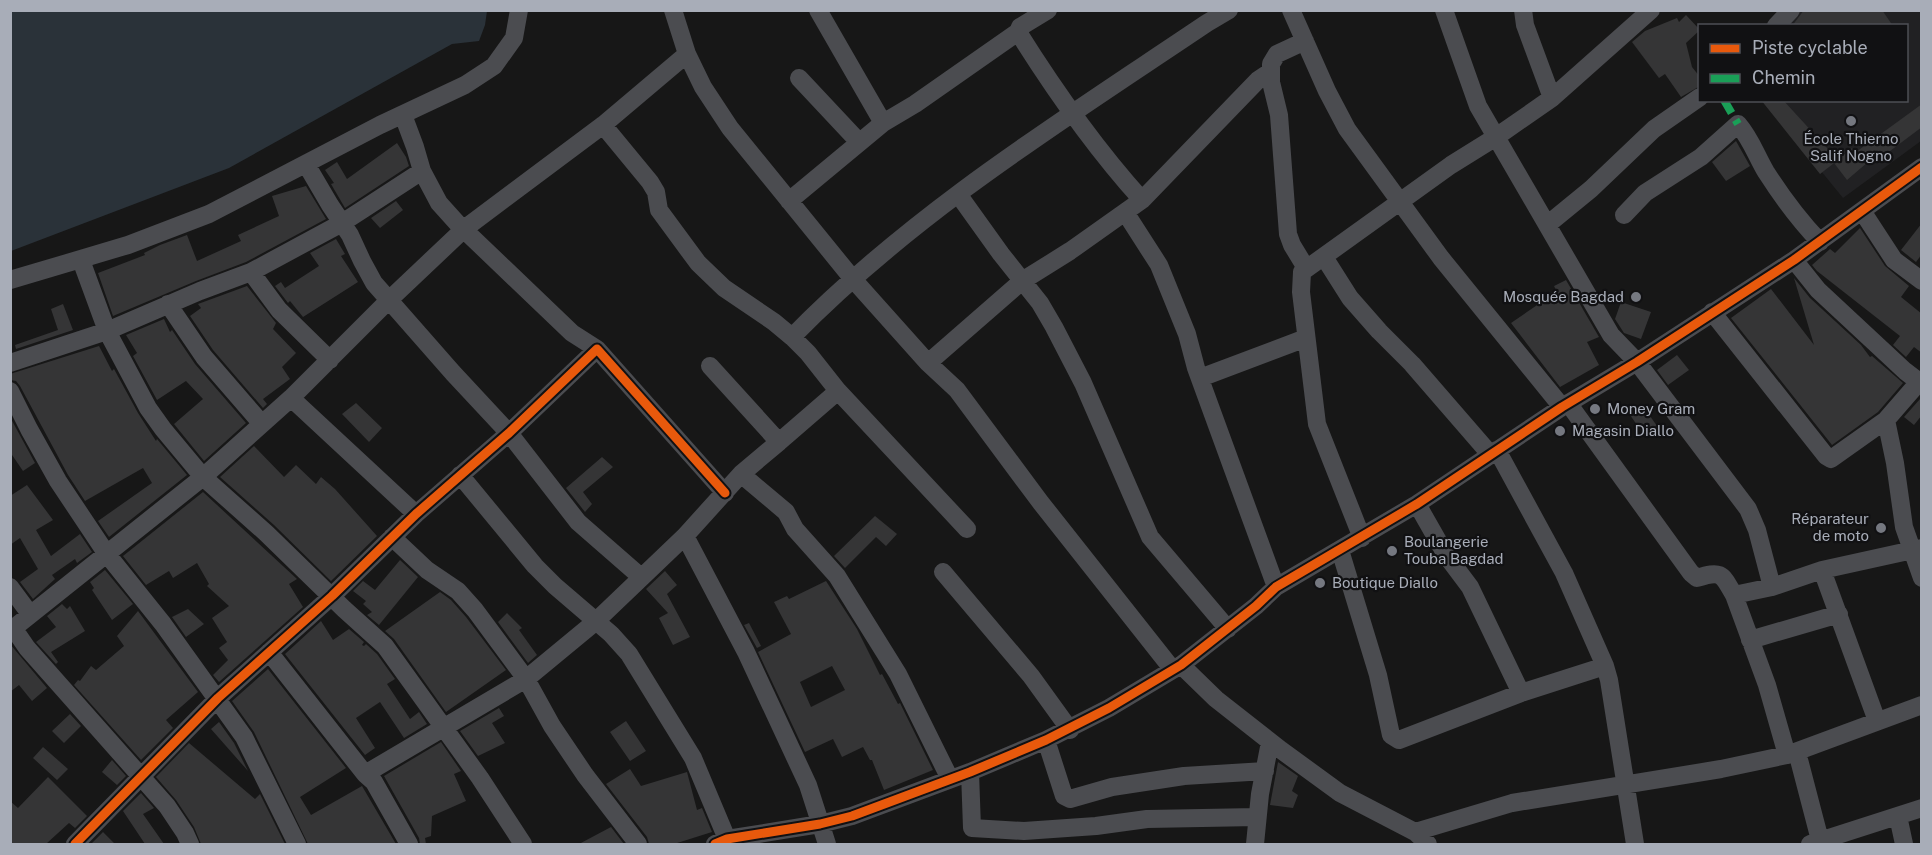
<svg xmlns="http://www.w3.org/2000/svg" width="1932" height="855" viewBox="0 0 1932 855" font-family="'Public Sans',sans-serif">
	<rect width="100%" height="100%" fill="#171717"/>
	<path fill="#212123" d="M1799 11H1921V141L1843 198 1764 101 1906 100V26L1784 25Z"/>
	<path fill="#2a3239" d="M11 10H487V11L485 25 479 41 452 44 229 168 11 251Z"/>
	<path fill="#353536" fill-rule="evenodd" d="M1804 10H1882L1893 26H1792Z
		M1686 15 1700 30 1686 43 1692 67 1700 77V86L1681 97 1665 74 1659 78 1632 42 1645 31 1677 18 1679 22Z
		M1761 100H1783L1838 160 1820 174Z
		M1922 104V127L1878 160 1875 156 1847 180 1834 163 1852 148 1856 152Z
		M1736 141 1750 166 1726 181 1712 162Z
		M397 143 406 157 409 166 345 208 331 184 334 183 325 170 337 162 347 179Z
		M306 186 326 219 246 262 196 281 113 316 98 273 145 255 144 253 160 245 187 235 197 261 241 241 238 235 279 216 272 196Z
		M396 201 403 210 380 228 371 218Z
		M1922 223V254L1916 262 1901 250Z
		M1860 228 1885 266 1909 286 1901 297 1922 314V353L1914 347 1906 357 1893 345 1900 336 1817 271 1812 265 1830 249 1835 253Z
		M336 239 345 254 341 256 358 282 303 317 290 301 288 303 275 286 281 282 285 288 319 266 310 253Z
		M1794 278 1810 298 1861 345 1870 357 1872 356 1903 383 1878 412 1832 445 1731 318 1771 289 1814 345Z
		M1566 280 1599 337 1587 342 1599 365 1560 387 1511 323 1543 301 1541 298 1556 290 1554 286Z
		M247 286 276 323 273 329 296 353 282 367 290 379 263 399 267 404 263 408 213 350 190 316 201 308 198 304Z
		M1621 302 1651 312 1641 339 1624 333 1615 319Z
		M63 304 73 330 16 349 15 345 58 330 51 309Z
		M164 319 170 332 172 330 195 364 246 423 204 461 174 424 203 399 186 381 157 400 133 356 137 353 126 335Z
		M99 346 112 371 114 369 138 413 156 441 157 439 187 475 109 537 98 521 152 483 143 468 85 501 68 475 20 386 16 381 10 380V374Z
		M1677 355 1689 370 1668 385 1657 370Z
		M1920 399 1922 400V415L1914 425 1904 417Z
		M356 403 382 428 369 442 342 414Z
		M1643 406 1657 426 1644 435 1630 415Z
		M10 417 35 463 23 471 10 452Z
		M254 446 284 477 296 465 316 484 321 477 335 489 377 536 331 581 274 525 220 477Z
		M602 457 613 467 583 492 592 504 585 512 566 488Z
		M27 485 53 520 36 530 51 556 80 534 92 552 77 563 75 559 52 575 55 579 33 599 20 582 38 569 20 538 10 545V496Z
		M203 492 297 579 289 584 303 607 219 682 213 675 228 660 219 648 227 642 212 618 229 606 207 586 209 584 197 563 173 578 169 571 146 585 123 556Z
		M875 516 897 534 886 546 876 537 845 568 834 556Z
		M400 560 418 577 379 625 367 615 372 612 363 604 366 601 353 591 363 581 375 590Z
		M105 570 133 604 112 620 92 590 94 588 90 582Z
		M665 571 677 585 667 594 690 637 673 645 659 618 668 613 646 589Z
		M826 581 857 629 880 675 882 674 898 704 900 703 933 770 884 790 872 760H870L863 747 842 757 833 739 805 752 758 652 791 634 774 602 787 596 789 599ZM832 666 845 690 811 707 800 682Z
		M440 592 451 600 466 617 506 670 446 712 394 639 385 631Z
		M62 604 67 609 70 606 85 631 51 652 58 662 56 664 36 642 56 627 47 616Z
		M188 609 204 624 186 637 172 617Z
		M138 611 198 692 166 720 173 728 141 760 74 685 78 680 80 681 91 666 96 670 124 646 117 636Z
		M507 613 522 628 519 630 537 655 528 663 498 622Z
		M321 621 333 640 349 629 364 642 362 645 364 646 366 644 377 654 395 679 387 684 410 719 419 712 427 724 404 738 380 702 356 718 375 748 365 755 285 654Z
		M749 623 761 646 757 648 744 625Z
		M10 644 47 688 32 701 19 685 10 692Z
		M268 669 346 768 300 797 311 815 362 786 396 844H308L254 732 232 701Z
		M499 708 504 716 492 723 505 743 478 756 460 731Z
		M70 714 81 726 64 743 52 731Z
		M626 721 646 751 630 761 610 732Z
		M219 722 234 743 248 771 211 729Z
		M441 742 461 771 454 774 466 801 432 816 431 836 425 838 426 844H420L419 838 384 776Z
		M189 743 255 799 260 794 285 844H201L194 827 176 800 156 777Z
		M43 747 68 769 57 780 33 758Z
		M112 760 126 776 117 785 102 772Z
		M1278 762 1298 776 1292 791 1298 795 1293 808 1270 805Z
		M630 769 641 786 687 772 697 810 702 808 712 832 674 844H649L647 837 606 784Z
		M48 777 87 816 75 828 69 823 46 844H10V801L18 808Z
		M141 793 154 808 143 814 164 844H145L123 811Z
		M611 827 624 844H579Z
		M103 832 115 844H91Z"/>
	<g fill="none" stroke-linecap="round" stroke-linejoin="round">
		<path stroke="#4b4c50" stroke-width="18" d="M673 10 687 54 703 87 730 128 852 278 928 363 957 390 1041 503 1173 670
			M818 10 883 123
			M1048 10 1020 27 1018 32C1055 91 1095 148 1142 200
			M1291 10 1327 91 1347 129 1441 258 1562 407
			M1444 10 1478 106 1611 335 1637 362 1748 509 1757 530 1772 587 1822 570 1922 548
			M1523 10 1525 25 1552 98
			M1776 26 1791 10
			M1305 41 1277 54 1271 64V82L1279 115 1288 234 1292 245 1306 268
			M799 78 859 142
			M403 115 415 147 422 171 439 203 457 223 572 333 597 349
			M603 125 650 182 656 192 659 210 698 263 724 288 774 322 792 337 808 353 838 391
			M306 164 330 205 350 235 362 261 374 283 453 373 509 433 578 522 641 577
			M958 194 1001 254 1040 303 1054 327 1083 383 1150 537 1228 629
			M789 201 883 123 915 104 1018 32
			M1862 211 1894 260 1922 281
			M1125 212 1159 265 1187 334 1196 368 1276 587
			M1624 215 1645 193 1701 157 1738 124C1751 139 1756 155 1766 172 1782 197 1799 220 1820 242
			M1547 225 1591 189 1654 129 1700 97
			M1324 257 1350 298 1379 331 1412 364 1490 454
			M81 260 107 331 148 408 163 429 203 477 266 533 344 609 385 646 480 778 523 844
			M1794 260 1818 290 1905 371 1922 384
			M251 272 279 310 330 360
			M10 280 128 245 209 214 380 125 465 85 494 66 514 38 519 10
			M168 304 204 357 262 424
			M1712 312 1826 456 1831 459 1886 420 1919 382
			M792 337C914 212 1063 120 1207 23L1229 10
			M10 363 107 331 200 291 251 272 342 223 422 171
			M928 363 1022 281 1070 251 1142 200 1258 80 1270 72
			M1200 378 1306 338
			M10 391 29 429 58 481 106 553 163 624 244 737 297 844
			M291 398 389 300 464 229 603 125 687 54
			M1568 403 1691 573 1697 578C1722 570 1722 574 1734 595
			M1886 420 1895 463 1904 527 1922 578
			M779 442 838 391 967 529
			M1497 450 1564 573 1605 666 1609 680 1635 844
			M741 474 786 512 795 529 837 576 898 674 950 779
			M460 475 535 566 555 586 611 634 629 654 693 758 727 839
			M1417 504 1446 555 1470 587 1521 693
			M685 536 746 652 808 785 827 844
			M392 537 427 570 458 591 475 610 526 679 552 726 585 775 638 844
			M1362 538 1317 424 1301 292 1302 272 1451 165 1496 137 1552 98 1651 10
			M1340 550 1378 675 1391 735 1399 740 1521 693 1605 666
			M1822 570 1877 721
			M943 572 1031 676 1070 730
			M10 587 30 614
			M1772 587 1734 595 1767 685 1787 755
			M14 629 27 648 167 806 185 833 190 844
			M10 631 203 477 291 398 416 514
			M1750 640 1839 614
			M269 652 365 774 374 782 409 844
			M1181 665 1216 699 1281 750 1340 793 1415 832 1428 844
			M1046 740 1064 796 1070 799 1112 787 1184 776 1265 771
			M1797 752 1821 844
			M970 772 972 828 1024 831 1096 826 1147 819 1257 817
			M365 774 526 679 595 622 685 536 741 474 779 442 710 366
			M1898 816 1904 844
			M1415 832 1512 803 1721 769 1787 755 1922 705
			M75 844 218 698 332 596 416 514 509 433 597 349 725 493
			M715 844 727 839 820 824 852 816 970 772 1046 740 1109 708 1181 665 1256 606 1276 587 1417 504 1562 407 1637 362 1794 260 1922 167
			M1255 844 1260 794 1270 742
			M1810 844 1922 808"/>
		<path stroke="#1a9f57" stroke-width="8" stroke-dasharray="15 8" stroke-linecap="butt" d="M1724 100 1738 124"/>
		<defs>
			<path id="cycleway" d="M75 844 218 698 332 596 416 514 509 433 597 349 725 493
				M715 844 727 839 820 824 852 816 970 772 1046 740 1109 708 1181 665 1256 606 1276 587 1417 504 1562 407 1637 362 1794 260 1922 167"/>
		</defs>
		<use href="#cycleway" stroke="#111113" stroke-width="13"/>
		<use href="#cycleway" stroke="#e8590c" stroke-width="9"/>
	</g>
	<g fill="#757880" stroke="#111113" stroke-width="2">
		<circle cx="1851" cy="121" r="6"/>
		<circle cx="1636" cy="297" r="6"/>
		<circle cx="1595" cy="409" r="6"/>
		<circle cx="1560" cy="431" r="6"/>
		<circle cx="1881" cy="528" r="6"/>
		<circle cx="1392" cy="551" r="6"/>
		<circle cx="1320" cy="583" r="6"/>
	</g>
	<g text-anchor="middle" stroke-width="4.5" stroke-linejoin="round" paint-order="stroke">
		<g font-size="15" fill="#a8adb8" stroke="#111113" text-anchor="start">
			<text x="1851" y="144" text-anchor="middle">École Thierno<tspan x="1851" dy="17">Salif Nogno</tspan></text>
			<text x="1624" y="302" text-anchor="end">Mosquée Bagdad</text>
			<text x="1607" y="414">Money Gram</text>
			<text x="1572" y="436">Magasin Diallo</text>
			<text x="1869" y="524" text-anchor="end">Réparateur<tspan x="1869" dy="17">de moto</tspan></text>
			<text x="1404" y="547">Boulangerie<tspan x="1404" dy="17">Touba Bagdad</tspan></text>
			<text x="1332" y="588">Boutique Diallo</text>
		</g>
	</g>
	<rect width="1932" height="855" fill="none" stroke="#a8adb8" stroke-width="24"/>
	<rect x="1698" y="24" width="210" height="78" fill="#111113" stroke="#4d4f55" stroke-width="1.5"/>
	<rect x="1710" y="44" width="30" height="9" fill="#e8590c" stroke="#4d4f55" stroke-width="1.5"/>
	<text x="1752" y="54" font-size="18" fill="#a8adb8">Piste cyclable</text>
	<rect x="1710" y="74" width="30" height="9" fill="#1a9f57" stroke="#4d4f55" stroke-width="1.5"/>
	<text x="1752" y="84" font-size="18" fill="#a8adb8">Chemin</text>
</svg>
